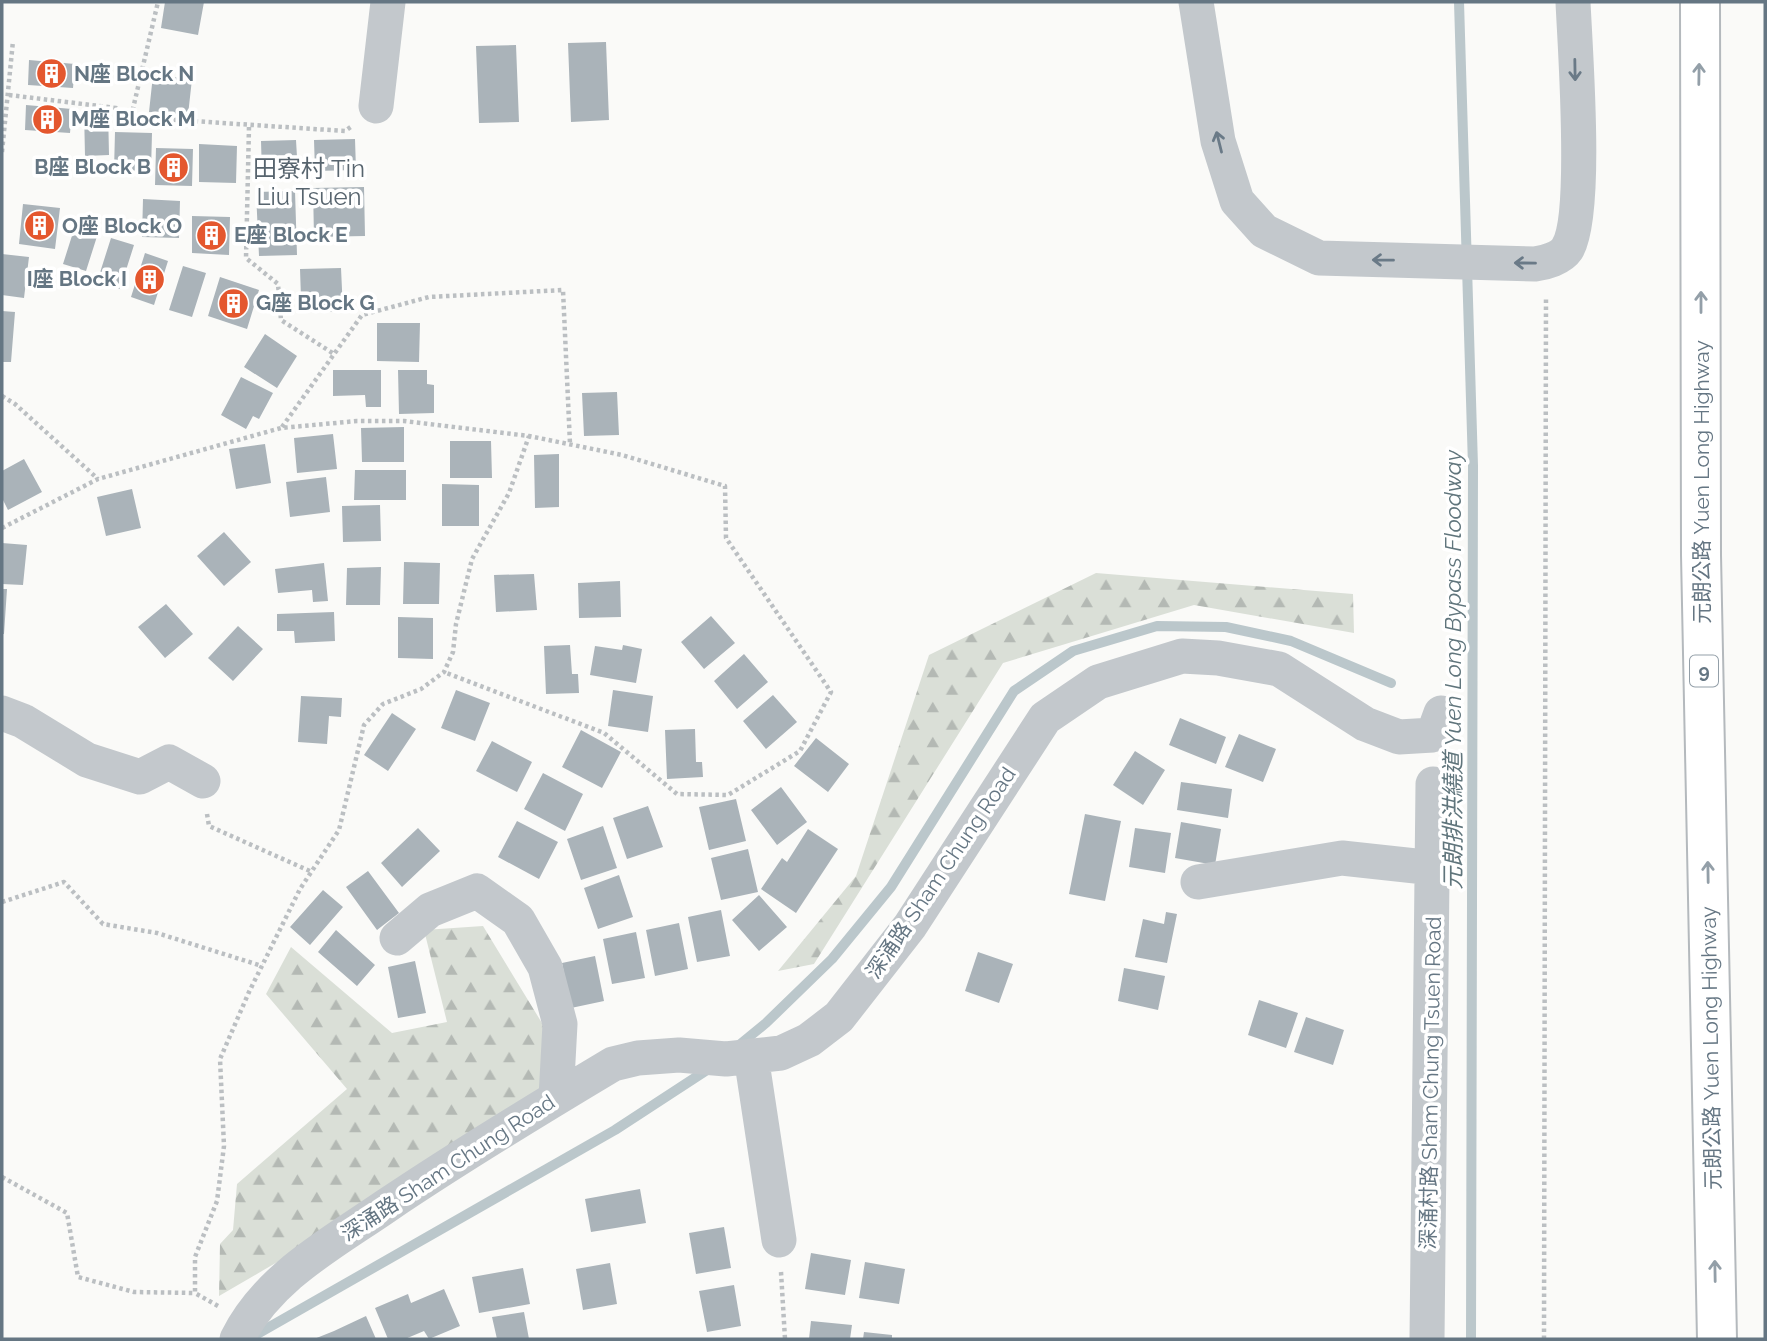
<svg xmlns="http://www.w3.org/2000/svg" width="1767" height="1341" viewBox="0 0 1767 1341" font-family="Raleway,'Noto Sans TC',sans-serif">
	<defs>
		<pattern id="forest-firs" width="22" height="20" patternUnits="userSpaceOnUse" patternTransform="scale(1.75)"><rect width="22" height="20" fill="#dadfd7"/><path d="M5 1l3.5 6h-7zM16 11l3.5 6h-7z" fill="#b4b9b4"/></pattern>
	</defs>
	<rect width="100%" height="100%" fill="#fafaf8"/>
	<path fill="url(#forest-firs)" d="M1096 573 1353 594 1354 633 1194 605 1003 663 814 964 778 971 856 876 929 655Z
		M483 926 545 1028 542 1108 219 1296 220 1244 233 1230 237 1184 347 1089 266 994 291 947 392 1033 447 1022 424 930Z"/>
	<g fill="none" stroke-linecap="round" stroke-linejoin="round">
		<path stroke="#bbc7cb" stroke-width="10" d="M1459 2 1473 466 1471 1339
			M738 1046 766 1023 832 959 891 887 1014 691 1073 651 1157 626 1226 627 1291 641 1391 683
			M252 1337 615 1130 710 1068"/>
	</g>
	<path fill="#aab3b9" d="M165 2H204L198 35 161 28Z
		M606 42 609 120 571 122 568 43Z
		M516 45 519 122 479 123 476 46Z
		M29 60 75 64 73 88 28 85Z
		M153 75 192 79 188 115 149 112Z
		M26 105 72 109 70 133 25 130Z
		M108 109 109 155 85 156 84 110Z
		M115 132 152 133 151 171 114 170Z
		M355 139 356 170 315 171 314 140Z
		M296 140 298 174 262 175 261 141Z
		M199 144 237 146 236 183 199 182Z
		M156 148 193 149 192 186 155 185Z
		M364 187 365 236 314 237 313 188Z
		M295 191 297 255 259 256 256 192Z
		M143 199 180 201 179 238 142 237Z
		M23 204 60 208 55 249 19 244Z
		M192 216 230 217 229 255 192 253Z
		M77 220 100 227 86 271 63 264Z
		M111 238 134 245 120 289 97 282Z
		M145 253 168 261 154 305 131 297Z
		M2 254 29 257 24 298 2 295Z
		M183 266 206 273 192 317 169 310Z
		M341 268 343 311 323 312V297L301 298 300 269Z
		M220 277 259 290 247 329 208 316Z
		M2 311 15 312 11 362H2Z
		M377 323H420L419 362 377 361Z
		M265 334 297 356 277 388 244 367Z
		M333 370H381V407H366L365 395 333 396Z
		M398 370H427V384L434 385V413L399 414Z
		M241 377 273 393 259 419 253 416 246 429 221 415Z
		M617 392 619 435 584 436 582 393Z
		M404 427V462H362L361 428Z
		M333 434 337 469 297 473 294 438Z
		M450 441H491L492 478H450Z
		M265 444 271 483 236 489 229 449Z
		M559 454V507L535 508 534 455Z
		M24 459 42 492 8 510 2 498V471Z
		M355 470H406V500H354Z
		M326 477 330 512 290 517 286 482Z
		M442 484 479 485V526H442Z
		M132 489 141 528 106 536 97 497Z
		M380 505 381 541 343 542 342 506Z
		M224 532 251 562 224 586 197 556Z
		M2 543 27 545 23 585 2 584Z
		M404 562 440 563 439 604H403Z
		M324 563 328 601 313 602 312 590 278 593 275 569Z
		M381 567 380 605H346L347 568Z
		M534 574 537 610 496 612 494 575Z
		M620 581 621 617 579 618 578 583Z
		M2 589H7L4 634H2Z
		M166 604 193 634 165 658 138 627Z
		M334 612 335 641 295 643 294 631H277V614Z
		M711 616 735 643 704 669 681 642Z
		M398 617 433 618V659L398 658Z
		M238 626 263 649 233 681 208 658Z
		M570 645 572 674H578L579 693 546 694 544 646Z
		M623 645 642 649 636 683 590 675 595 646 622 650Z
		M744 654 768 682 737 709 714 681Z
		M456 690 490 703 475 741 441 728Z
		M613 690 653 696 648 732 608 726Z
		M773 695 797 722 766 749 743 721Z
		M301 696 342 698 341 717 329 716 327 744 298 742Z
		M392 713 416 729 388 771 364 755Z
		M1180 718 1226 737 1216 764 1169 745Z
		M695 729 696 762H702L703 777 667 779 665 730Z
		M581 730 621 752 602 788 562 767Z
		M1239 734 1276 749 1263 782 1225 767Z
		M816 738 849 764 828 792 794 766Z
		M492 741 532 762 517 792 476 771Z
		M1135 751 1165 770 1143 805 1113 785Z
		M543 773 583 794 565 831 524 809Z
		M1181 782 1232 789 1228 818 1177 810Z
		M781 787 807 822 777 845 751 810Z
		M736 799 746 841 709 850 699 807Z
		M648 806 663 847 627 859 613 818Z
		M1085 814 1121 821 1105 901 1069 894Z
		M517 821 558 842 539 879 498 857Z
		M1181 822 1221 829 1215 865 1175 858Z
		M603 826 617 868 581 880 567 839Z
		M418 828 440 851 402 887 381 863Z
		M1135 828 1171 833 1165 873 1129 867Z
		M808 829 838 849 796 913 761 889 782 858 787 862Z
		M748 849 758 892 721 900 711 858Z
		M368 871 399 913 377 930 346 887Z
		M619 875 633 917 598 929 584 888Z
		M323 890 343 907 310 945 290 927Z
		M759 895 787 927 759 951 732 920Z
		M721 910 730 956 697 962 688 917Z
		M1166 912 1177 914 1167 963 1135 957 1143 919 1164 924Z
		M679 923 688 969 655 976 646 930Z
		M336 930 375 965 357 986 318 952Z
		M636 932 645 978 612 984 603 939Z
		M978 952 1013 964 999 1003 965 991Z
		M595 956 604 1001 571 1008 562 963Z
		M415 961 426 1013 398 1018 388 967Z
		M1124 968 1165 976 1158 1010 1118 1001Z
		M1259 1000 1298 1013 1286 1048 1248 1035Z
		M1306 1017 1344 1030 1333 1065 1294 1052Z
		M640 1189 646 1223 591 1232 585 1199Z
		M724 1227 731 1268 696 1274 689 1233Z
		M811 1253 851 1260 845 1295 805 1289Z
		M865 1262 905 1269 899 1304 859 1298Z
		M610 1263 617 1304 583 1310 576 1269Z
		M523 1268 530 1304 479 1313 472 1277Z
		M734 1285 741 1326 707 1332 699 1291Z
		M444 1289 460 1326 429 1339 424 1331 405 1339H388L375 1308 408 1294 411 1303Z
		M524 1312 529 1339H497L492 1317Z
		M366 1316 376 1339H314L334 1331Z
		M811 1321 852 1325 850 1339H809Z
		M864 1332 892 1335V1339H863Z"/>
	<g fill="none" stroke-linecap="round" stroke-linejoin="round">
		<defs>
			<path id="highway" d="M1700 2 1701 555 1717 1339"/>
		</defs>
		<use href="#highway" stroke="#b4b9bd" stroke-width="42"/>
		<path stroke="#bbbfc2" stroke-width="4.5" stroke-dasharray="3.5 3.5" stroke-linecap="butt" d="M9 95 116 108 131 117 345 131 352 126
			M131 117 158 2
			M249 127 246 258 278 284 281 320 334 354
			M2 152 13 41
			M2 396 15 404 98 479
			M282 427 362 315 429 297 563 290 570 444
			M2 528 98 479 281 428 357 421H404L529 436 622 455 725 486 726 538 831 692 800 751 728 795 677 794 604 733 444 672
			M207 814 209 826 312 872
			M2 902 64 882 103 924 157 933 262 966
			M2 1177 67 1213 78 1277 134 1292 195 1293
			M781 1272 785 1339
			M218 1306 195 1293V1257L217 1201 224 1146 220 1059 249 992 300 889 339 830 364 725 383 704 421 689 444 672 453 652 456 624 472 559 509 493 529 436
			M1544 1339 1546 297"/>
		<path stroke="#c3c8cc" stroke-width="35" d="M1196 2 1218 141 1237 201 1264 231 1319 258 1535 264C1545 263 1561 258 1567 249 1588 217 1575 48 1573 2
			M376 106 388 2
			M2 713 23 721 87 760 140 777 169 762 203 781
			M1198 882 1342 858 1434 868
			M397 938 430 910 477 891 518 920 545 967 560 1024 556 1098
			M751 1056 779 1240
			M237 1339C268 1277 331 1244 386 1206 460 1156 536 1110 613 1064L638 1058 679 1055 726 1059 781 1053 809 1040 839 1017 910 926 1045 718 1098 682 1182 656 1218 658 1279 669 1365 724 1399 737 1433 735 1441 713
			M1427 1339 1433 784"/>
		<use href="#highway" stroke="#fff" stroke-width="38"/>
	</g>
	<defs><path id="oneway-shaft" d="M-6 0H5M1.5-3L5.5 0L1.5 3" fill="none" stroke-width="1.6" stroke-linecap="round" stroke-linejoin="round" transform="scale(1.75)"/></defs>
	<g stroke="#6a7a87">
		<use href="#oneway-shaft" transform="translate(1575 70) rotate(89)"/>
		<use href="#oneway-shaft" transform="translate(1219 142) rotate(-104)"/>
		<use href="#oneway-shaft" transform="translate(1383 260) rotate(-179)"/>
		<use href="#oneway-shaft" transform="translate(1525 263) rotate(-179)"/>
	</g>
	<g stroke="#939fa8">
		<use href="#oneway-shaft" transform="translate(1699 74) rotate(-89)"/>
		<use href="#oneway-shaft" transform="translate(1701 302) rotate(-90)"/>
		<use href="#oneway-shaft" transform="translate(1708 872) rotate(-91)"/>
		<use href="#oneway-shaft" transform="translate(1715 1271) rotate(-91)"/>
	</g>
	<defs>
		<symbol id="building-disc" viewBox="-11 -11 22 22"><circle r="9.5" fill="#e4572e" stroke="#fff"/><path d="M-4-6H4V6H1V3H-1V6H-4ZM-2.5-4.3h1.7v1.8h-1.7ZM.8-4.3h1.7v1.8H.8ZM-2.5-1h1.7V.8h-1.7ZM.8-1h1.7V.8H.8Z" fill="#fff"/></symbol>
	</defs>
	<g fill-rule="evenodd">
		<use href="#building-disc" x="34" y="56" width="35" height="35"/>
		<use href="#building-disc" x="30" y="102" width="35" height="35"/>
		<use href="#building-disc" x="156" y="150" width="35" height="35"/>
		<use href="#building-disc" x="22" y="208" width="35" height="35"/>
		<use href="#building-disc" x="194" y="218" width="35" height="35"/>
		<use href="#building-disc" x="132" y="262" width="35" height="35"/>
		<use href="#building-disc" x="216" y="286" width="35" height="35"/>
	</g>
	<g text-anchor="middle" stroke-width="7" stroke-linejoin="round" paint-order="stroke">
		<rect fill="#fff" stroke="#939fa8" stroke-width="2" x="1690" y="655.5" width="28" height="31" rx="5"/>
		<g font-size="19" font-weight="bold" fill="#657683">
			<text x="1704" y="678">9</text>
		</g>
		<g font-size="21" font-weight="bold" fill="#657683" stroke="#fff" text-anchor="start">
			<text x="74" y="81">N座 Block N</text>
			<text x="71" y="126">M座 Block M</text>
			<text x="151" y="174" text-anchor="end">B座 Block B</text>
			<text x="62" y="233">O座 Block O</text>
			<text x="234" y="242">E座 Block E</text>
			<text x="127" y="286" text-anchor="end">I座 Block I</text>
			<text x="256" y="310">G座 Block G</text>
		</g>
		<g font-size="21" fill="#657683" stroke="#fff">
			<text transform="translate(1702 482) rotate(-90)" y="7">元朗公路 Yuen Long Highway</text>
			<text transform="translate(941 873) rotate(-56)" y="7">深涌路 Sham Chung Road</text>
			<text transform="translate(1711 1048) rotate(-91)" y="7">元朗公路 Yuen Long Highway</text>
			<text transform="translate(1431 1083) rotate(-89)" y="7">深涌村路 Sham Chung Tsuen Road</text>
			<text transform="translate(448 1168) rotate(-33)" y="7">深涌路 Sham Chung Road</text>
		</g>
		<g font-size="23" font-style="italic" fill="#60757c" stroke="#fff">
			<text transform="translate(1453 670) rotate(-90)" y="8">元朗排洪繞道 Yuen Long Bypass Floodway</text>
		</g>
		<g font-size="24" fill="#57646e" stroke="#fff">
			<text x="309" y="177">田寮村 Tin<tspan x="309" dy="28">Liu Tsuen</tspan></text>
		</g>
	</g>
	<rect width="1767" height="1341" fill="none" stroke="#657683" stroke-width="7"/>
</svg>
